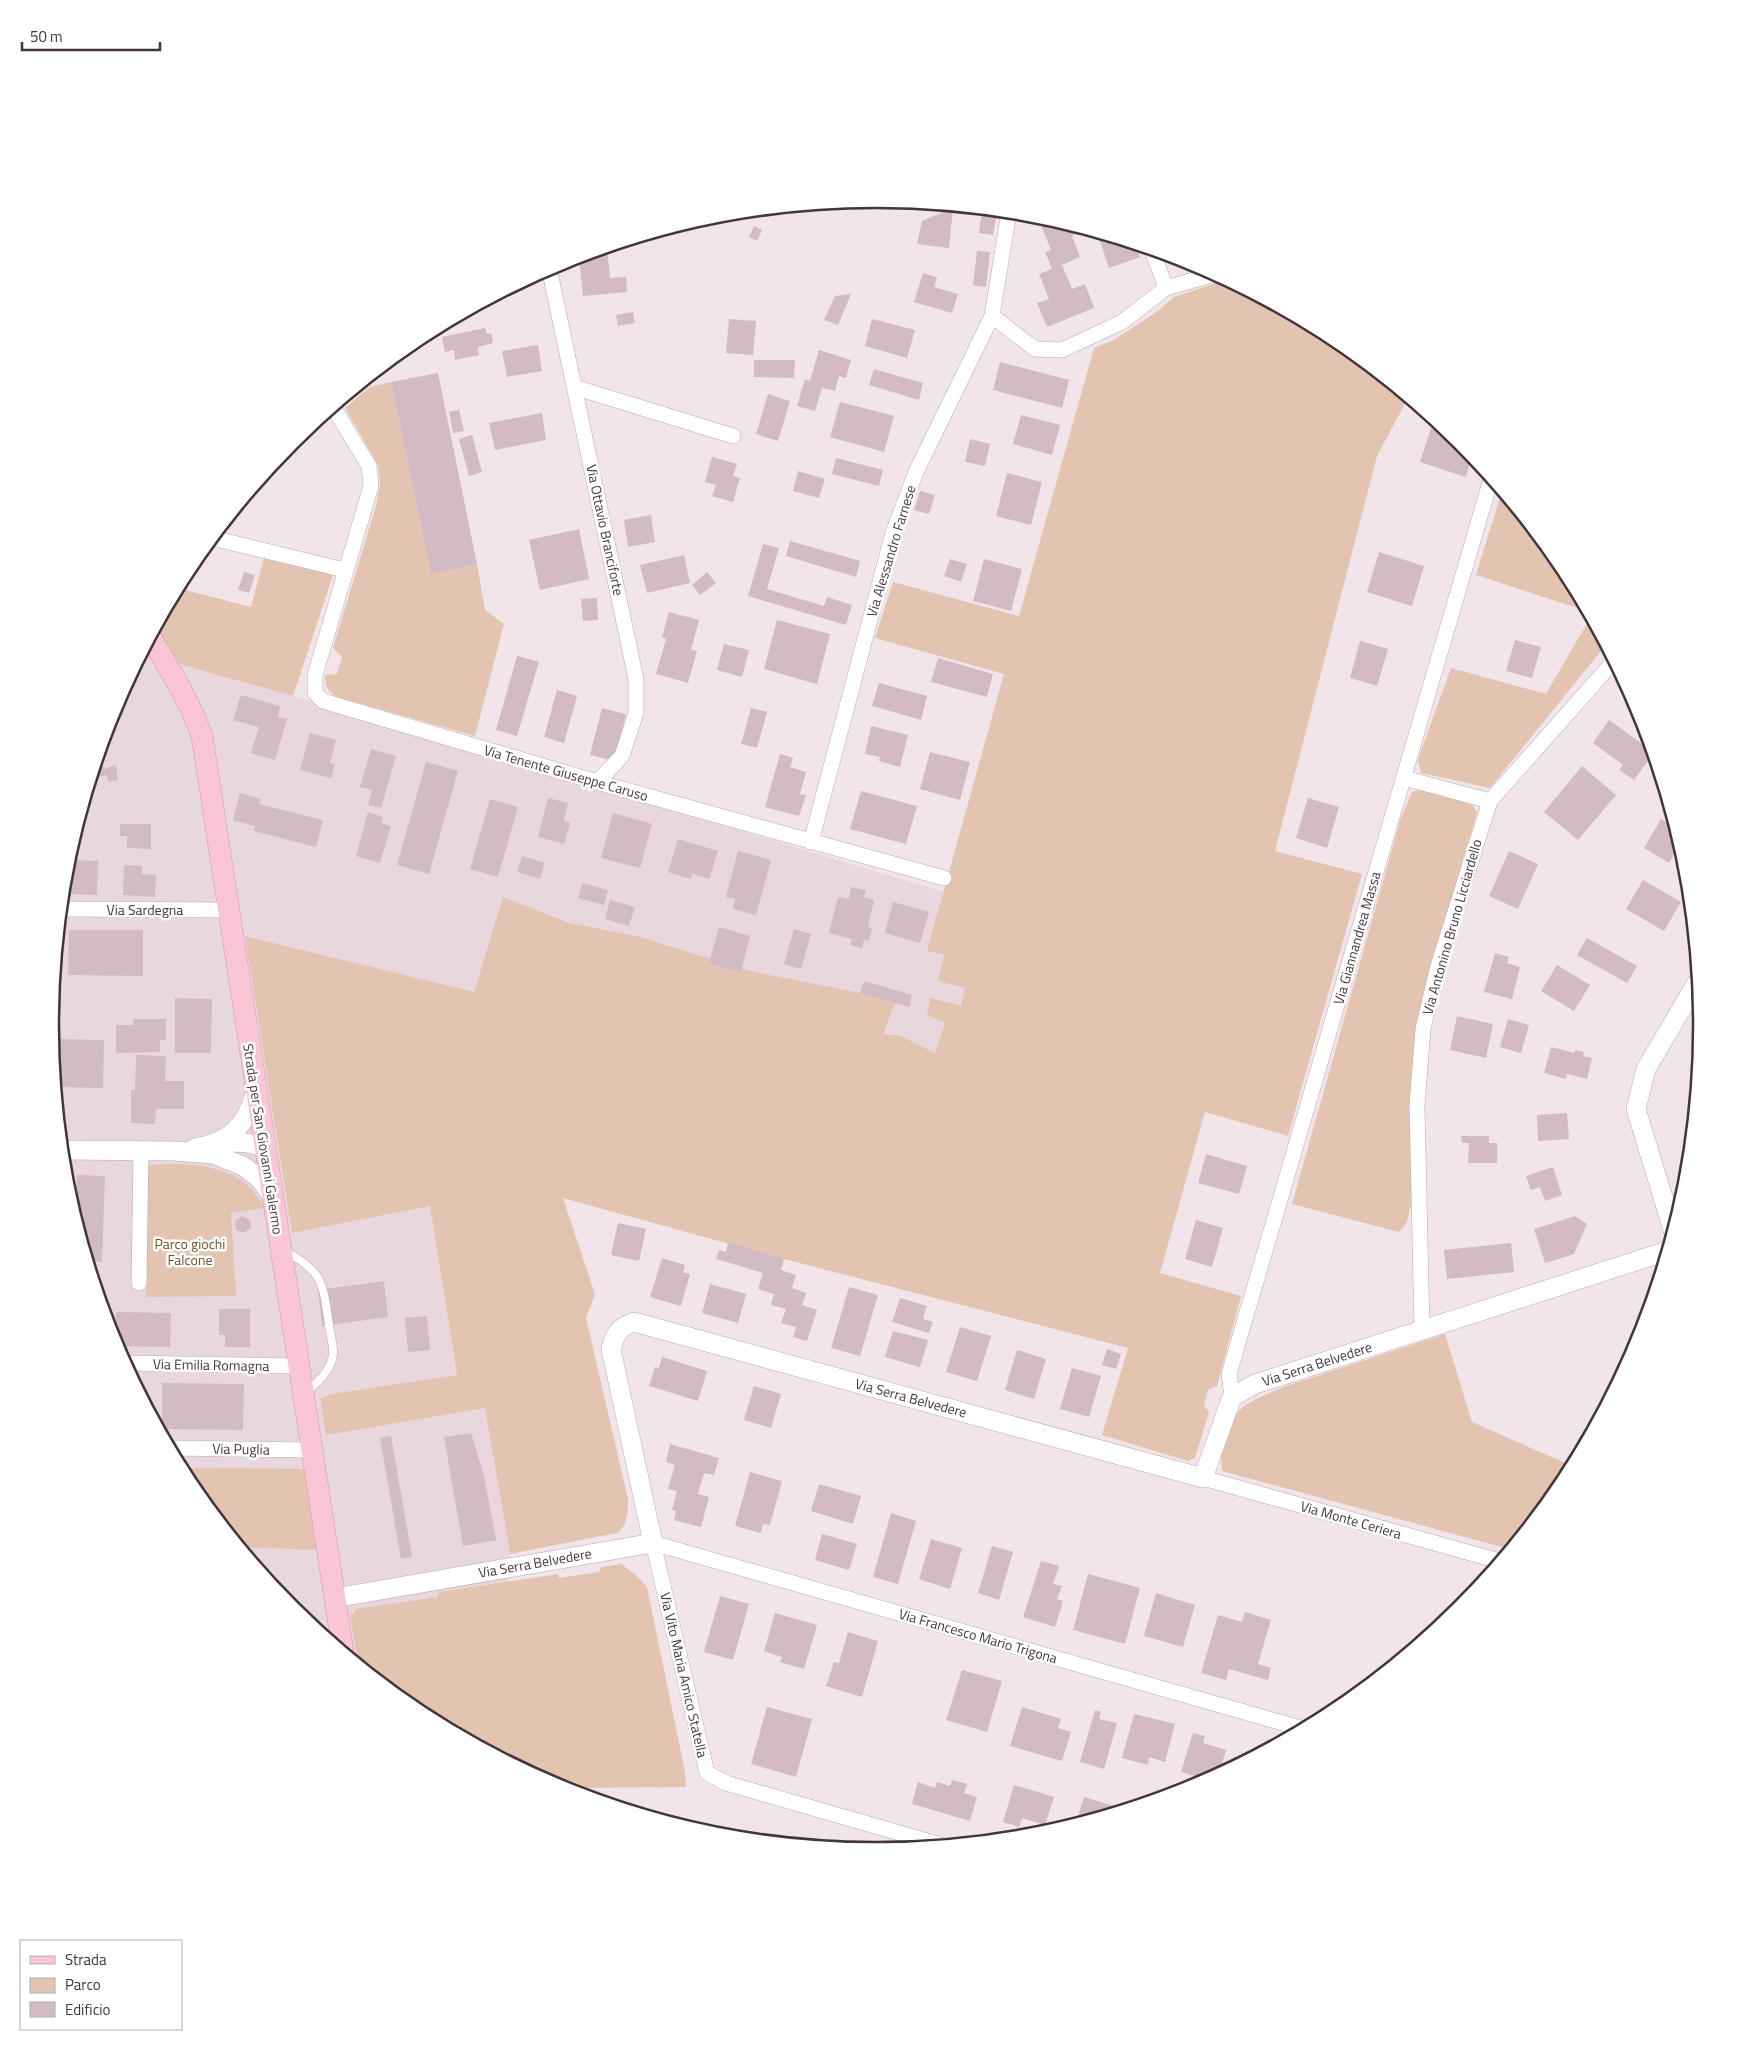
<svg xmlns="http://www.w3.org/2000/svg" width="1752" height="2050" viewBox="0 0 1752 2050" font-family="'Titillium Web',sans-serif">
	<rect width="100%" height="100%" fill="#f1e5e9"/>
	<path fill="#e9d7de" d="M155 630 175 663 293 696 961 897 976 972 952 1059 935 1053 901 1036 882 1034 503 898 475 992 246 937 292 1233 430 1206 457 1375 331 1394 320 1400 326 1434 485 1408 510 1554 508 1582 439 1592 438 1597 350 1615 358 1663 292 1609 189 1484 113 1341 66 1186 50 1025 66 864 113 709Z"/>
	<path fill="#e3c4b0" d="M1225 280 1335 338 1408 398 1377 456 1275 851 1362 874 1288 1136 1205 1112 1160 1273 1241 1296 1217 1386 1208 1390 1204 1406 1209 1412 1195 1458 1188 1461 1102 1435 1128 1348 784 1259 563 1198 595 1294 586 1318 628 1499C628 1512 628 1524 617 1533L510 1554 485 1408 326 1435 320 1399 331 1394 457 1375 430 1206 292 1233 245 936 474 992 503 897 570 923 636 936 750 971 860 993 895 1003 883 1034 901 1036 935 1053 945 1023 927 1015 930 998 961 1006 965 988 938 981 944 955 927 951 1004 674 875 638 893 582 1019 616 1094 348 1112 341 1158 311 1174 297Z
		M391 382 431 573 477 564 485 610 504 624 475 736 337 697C328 691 325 687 325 675L337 674 342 657 333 648 376 506 380 483 378 465 345 408 370 387Z
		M1502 491 1563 566 1587 611 1476 575Z
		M264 558 333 575 293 696 175 663 155 630 178 588 251 607Z
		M1590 618 1605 646 1490 788 1421 773 1418 759 1451 668 1546 694Z
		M1423 789 1472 805 1477 812 1432 966 1412 1199 1407 1222 1399 1232 1292 1204 1400 821 1412 792Z
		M176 1164C214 1166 246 1171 264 1208L231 1213 236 1296 146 1297 147 1165Z
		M1445 1334 1472 1422 1572 1466 1563 1484 1509 1549 1222 1471 1221 1454 1234 1416 1244 1406 1256 1399 1283 1387Z
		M181 1468 305 1469 317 1550 241 1547 189 1484Z
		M621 1564 637 1576 647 1587 685 1772 686 1787 560 1788 417 1712 358 1663 350 1615 354 1613 355 1609 438 1597 439 1592 558 1574 559 1578 599 1572 601 1567Z"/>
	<path fill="#d2bbc5" d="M953 208 949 248 917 244 922 221Z
		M982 209 997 211 993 235 979 233Z
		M1037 215 1073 226 1076 234 1072 236 1080 257 1062 265 1072 289 1085 284 1094 308 1047 327 1037 303 1049 299 1039 274 1052 269 1045 252 1051 250Z
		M754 226 762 230 757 241 749 237Z
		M1100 234 1136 245 1140 257 1109 268 1098 235Z
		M607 247 610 278 626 277 627 292 583 296 579 256Z
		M977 251 990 252 986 287 973 285Z
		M923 273 937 277 934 287 958 294 952 313 914 302Z
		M851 294 838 325 824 320 835 296Z
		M633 312 635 323 618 326 616 315Z
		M729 319 756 321 753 355 726 353Z
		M872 319 915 330 907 358 865 346Z
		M485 328 487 334 491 333 493 343 478 347 479 355 455 360 454 350 445 352 442 337Z
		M538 345 542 371 507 377 502 351Z
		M819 350 851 360 846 378 839 376 835 391 822 388 815 411 797 406 805 379 810 381Z
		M754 360H795L794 378 754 377Z
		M1000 362 1069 380 1062 408 993 390Z
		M381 367 384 371 366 382 365 381Z
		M874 369 923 383 919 400 869 385Z
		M438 373 477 564 431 574 391 382Z
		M768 394 790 401 778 441 756 434Z
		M840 402 894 416 884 452 830 437Z
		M459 410 464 431 453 433 449 412Z
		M542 413 546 440 495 450 489 423Z
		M1021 415 1060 425 1052 455 1013 444Z
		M1431 428 1453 435 1463 445 1462 449 1468 451 1466 459 1471 460 1466 477 1420 462Z
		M472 435 482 472 469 476 459 439Z
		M970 439 990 444 985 466 965 462Z
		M712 457 737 464 733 476 740 478 733 502 712 496 716 485 705 482Z
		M836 458 883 470 879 486 832 474Z
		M798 471 825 479 819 498 793 491Z
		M1007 473 1042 482 1031 525 996 516Z
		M263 476 259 489 254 488Z
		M920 491 935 495 929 514 914 510Z
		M651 515 655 542 628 547 624 520Z
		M579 529 589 579 540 590 529 540Z
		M790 541 860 561 856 577 786 556Z
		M763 544 779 548 767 589 824 606 827 597 852 605 846 625 748 596Z
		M1379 552 1424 566 1412 606 1367 592Z
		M684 555 690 583 647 593 640 565Z
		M950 559 967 564 961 582 944 576Z
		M984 559 1022 569 1011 611 973 601Z
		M244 572 255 575 249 593 238 590Z
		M707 572 716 583 700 595 692 585Z
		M597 598 598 620 583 621 581 599Z
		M669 612 699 620 691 650 697 651 688 683 656 674 666 639 662 637Z
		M777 620 830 634 817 684 764 669Z
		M1515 640 1541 647 1532 678 1506 671Z
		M1360 641 1388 649 1377 686 1350 678Z
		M724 644 749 650 742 677 717 670Z
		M517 656 539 662 517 736 496 730Z
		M938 658 993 674 987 697 931 682Z
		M879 683 927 696 921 720 872 706Z
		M557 690 577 696 564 743 544 737Z
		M241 695 280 706 278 717 287 719 275 760 251 753 259 727 233 720Z
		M602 708 626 714 614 761 590 755Z
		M751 708 767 712 757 748 741 744Z
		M1609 720 1652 751 1653 754 1634 780 1619 770 1623 765 1593 743Z
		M871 726 908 735 900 767 879 761 880 757 865 754Z
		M310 733 336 740 330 763 335 764 331 778 300 770Z
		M371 749 396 756 381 808 368 805 372 790 360 787Z
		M100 752 104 769 116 765 118 780 109 782 106 775 92 779Z
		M930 752 970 762 960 800 920 789Z
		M780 754 793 758 790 767 806 772 800 794 806 795 799 816 765 807Z
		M426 762 458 771 429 874 397 865Z
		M1582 766 1616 795 1578 840 1544 812Z
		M861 791 917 806 906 844 850 829Z
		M240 793 260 799 259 804 323 820 316 847 254 831 255 826 233 820Z
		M548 798 568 803 564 821 570 823 564 844 538 837Z
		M1308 798 1339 807 1327 848 1296 838Z
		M490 799 518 807 498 877 470 869Z
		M368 812 383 817 381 823 391 826 380 863 356 856Z
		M613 813 652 824 640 868 601 858Z
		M1661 819 1675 827 1680 844 1669 863 1644 848Z
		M120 824H151V849L127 848V836H120Z
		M678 839 718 851 709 879 692 874 691 879 668 872Z
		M738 851 771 860 756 915 733 909 735 899 726 897Z
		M1509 851 1538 864 1518 909 1489 896Z
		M522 856 545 863 540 879 517 872Z
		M69 860 98 861 97 895 68 894Z
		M124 865 142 866V874L156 875 155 897 123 895Z
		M1643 880 1681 902 1664 931 1626 909Z
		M582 883 608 890 604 905 578 898Z
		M851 887 866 890 864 897 874 900 868 927 872 928 869 941 864 940 862 948 850 945 852 939 829 933 838 897 849 899Z
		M610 900 635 907 629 926 605 919Z
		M893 902 929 912 920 943 885 933Z
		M719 927 750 936 741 972 709 964Z
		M794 929 811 934 801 969 784 964Z
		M69 930H143V976L68 975Z
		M1587 938 1637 966 1627 983 1577 955Z
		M1495 953 1509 957 1507 963 1520 967 1512 999 1484 992Z
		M1557 965 1590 985 1574 1011 1541 991Z
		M864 981 912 995 909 1007 860 993Z
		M175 998 212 999 211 1053H175Z
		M1457 1016 1493 1024 1486 1058 1450 1050Z
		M133 1019H166V1040H160V1052L116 1053V1025H133Z
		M1508 1019 1529 1025 1521 1053 1500 1047Z
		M51 1039 104 1040 103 1088 56 1087Z
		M1551 1047 1575 1053V1050L1584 1052 1583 1056 1592 1058 1587 1079 1567 1074 1566 1079 1544 1073Z
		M136 1055 166 1056 165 1081H184V1109H156L155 1124 131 1123V1090H135Z
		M1567 1113 1569 1139 1538 1141 1537 1115Z
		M1461 1136H1489V1143H1497V1163H1468L1469 1143H1462Z
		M1206 1154 1247 1166 1239 1194 1198 1183Z
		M1553 1167 1562 1195 1545 1201 1540 1187 1531 1190 1526 1176Z
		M77 1175 105 1176 102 1262 89 1261 75 1217Z
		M242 1216 250 1220 251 1228 243 1233 236 1230 235 1221Z
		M1575 1216 1587 1224 1574 1254 1545 1263 1534 1229Z
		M1196 1220 1223 1228 1212 1267 1185 1259Z
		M618 1223 646 1229 639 1261 611 1255Z
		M728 1242 784 1259 781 1270 796 1275 792 1288 806 1293 802 1305 817 1310 807 1341 793 1337 796 1327 781 1323 786 1309 771 1305 774 1294 758 1289 763 1273 716 1259 719 1250 726 1252Z
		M1511 1243 1514 1272 1447 1279 1444 1250Z
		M662 1258 685 1265 683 1272 690 1274 681 1306 650 1297Z
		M384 1281 388 1317 322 1326 318 1290Z
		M710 1284 746 1294 738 1323 702 1313Z
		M849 1287 878 1295 860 1356 831 1348Z
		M900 1298 927 1306 923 1319 933 1322 929 1333 892 1322Z
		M219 1309H250V1347H225V1335H219Z
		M116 1312 171 1313 170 1347 116 1346Z
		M427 1316 430 1350 408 1352 405 1318Z
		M960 1327 991 1336 977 1381 946 1372Z
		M893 1331 928 1340 920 1367 885 1357Z
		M1107 1349 1121 1354 1116 1369 1102 1365Z
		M1017 1350 1046 1359 1034 1399 1005 1390Z
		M662 1357 707 1371 698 1401 649 1386 655 1367 659 1368Z
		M1072 1368 1101 1376 1089 1417 1060 1409Z
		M162 1383 244 1384 243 1430 162 1429Z
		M754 1386 781 1394 771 1428 744 1420Z
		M471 1433 484 1476 496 1540 463 1546 444 1437Z
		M391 1436 412 1557 401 1559 380 1438Z
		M670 1444 719 1458 714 1475 704 1473 698 1494 709 1497 701 1527 674 1520 676 1511 672 1510 677 1491 668 1489 675 1465 666 1462Z
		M750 1472 782 1481 770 1525 763 1524 761 1533 735 1526Z
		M819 1484 861 1496 853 1524 811 1511Z
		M891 1513 916 1521 898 1584 873 1577Z
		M822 1534 857 1544 849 1570 815 1560Z
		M931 1539 962 1548 950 1589 919 1579Z
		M992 1546 1013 1552 999 1600 978 1593Z
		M1041 1561 1059 1566 1053 1584 1062 1586 1057 1599 1063 1601 1055 1627 1023 1617Z
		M1088 1574 1140 1588 1125 1644 1073 1630Z
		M1156 1593 1195 1605 1183 1647 1144 1636Z
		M720 1596 749 1604 733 1660 704 1652Z
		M1245 1612 1271 1620 1258 1664 1271 1668 1268 1680 1229 1669 1226 1680 1201 1673 1218 1615 1242 1622Z
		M775 1613 817 1625 804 1669 780 1662 782 1657 764 1651Z
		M848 1632 878 1641 862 1697 826 1686 834 1662 839 1663Z
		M962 1670 1002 1681 987 1732 946 1720Z
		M767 1707 812 1719 796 1777 751 1764Z
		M1022 1707 1061 1719 1058 1728 1071 1732 1062 1761 1010 1746Z
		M1095 1710 1101 1712 1099 1719 1117 1723 1104 1769 1080 1762Z
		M1134 1714 1175 1724 1165 1762 1149 1757 1148 1765 1122 1758Z
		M1193 1733 1205 1736 1203 1743 1226 1750 1219 1774 1208 1780 1181 1772Z
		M952 1780 967 1784 964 1793 977 1797 970 1821 912 1804 918 1782 935 1788 937 1782 950 1786Z
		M1014 1785 1054 1797 1045 1825 1022 1818 1019 1827 1003 1822Z
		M1084 1797 1124 1809 1076 1823Z
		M796 1836 829 1845V1846L794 1843Z"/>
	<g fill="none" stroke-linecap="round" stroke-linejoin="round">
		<defs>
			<path id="service" d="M284 1251C323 1270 323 1284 329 1325 330 1334 334 1346 333 1355 331 1371 317 1383 306 1392"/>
			<path id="minor" d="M1152 250 1166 288
				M549 268 636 679V713L622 756 597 782
				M992 316 1035 349 1062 350 1122 322 1166 288 1215 274
				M574 387 733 436
				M333 407 369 466 371 486 315 675V693L323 701 597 782 944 878
				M212 538 345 570
				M1404 778 1490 801
				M811 842 893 533 916 472 992 316 1009 212
				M61 909 228 910
				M139 1283 141 1151
				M1422 1331 1417 1105 1423 1029 1438 966 1490 801 1614 661
				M125 1363 298 1366
				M1232 1397 1229 1374 1491 479
				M170 1448 311 1450
				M1203 1478 1499 1561
				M941 1845 726 1783 707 1773 653 1543 1304 1729"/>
			<path id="tertiary" d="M218 1142C235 1142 249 1141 265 1148
				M195 1148C230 1143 247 1125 256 1091
				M62 1150 174 1151 213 1154 243 1166 260 1179 272 1196
				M1673 1230 1636 1109 1646 1069 1698 981
				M335 1598 653 1543 611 1349C615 1334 619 1327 634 1322L1203 1478 1232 1397 1255 1384 1667 1251"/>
			<path id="secondary" d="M151 638C170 670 189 700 202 736L343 1651"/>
		</defs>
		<use href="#service" stroke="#bca8b0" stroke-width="9"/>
		<use href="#minor" stroke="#bca8b0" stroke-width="16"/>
		<use href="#tertiary" stroke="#bca8b0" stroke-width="20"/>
		<use href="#secondary" stroke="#d19aab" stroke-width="22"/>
		<use href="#service" stroke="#fff" stroke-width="8"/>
		<use href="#minor" stroke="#fff" stroke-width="15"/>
		<use href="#tertiary" stroke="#fff" stroke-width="19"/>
		<use href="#secondary" stroke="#fac6d5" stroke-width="21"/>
	</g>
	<g text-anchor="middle" stroke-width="5" stroke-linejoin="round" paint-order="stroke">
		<g font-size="14" fill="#43353b" stroke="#fff">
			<text transform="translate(605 530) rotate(78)" y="5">Via Ottavio Branciforte</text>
			<text transform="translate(891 551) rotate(-73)" y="5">Via Alessandro Farnese</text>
			<text transform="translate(566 773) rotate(16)" y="5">Via Tenente Giuseppe Caruso</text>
			<text x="145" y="915">Via Sardegna</text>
			<text transform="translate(1452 927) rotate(-74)" y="5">Via Antonino Bruno Licciardello</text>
			<text transform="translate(1357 938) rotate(-74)" y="5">Via Giannandrea Massa</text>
			<text transform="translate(263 1139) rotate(81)" y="5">Strada per San Giovanni Galermo</text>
			<text transform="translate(1317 1364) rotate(-18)" y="5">Via Serra Belvedere</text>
			<text transform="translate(211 1365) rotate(1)" y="5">Via Emilia Romagna</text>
			<text transform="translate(911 1398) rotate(15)" y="5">Via Serra Belvedere</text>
			<text transform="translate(241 1449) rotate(1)" y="5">Via Puglia</text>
			<text transform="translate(1351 1520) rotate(16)" y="5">Via Monte Ceriera</text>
			<text transform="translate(535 1563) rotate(-10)" y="5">Via Serra Belvedere</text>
			<text transform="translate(978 1636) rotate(16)" y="5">Via Francesco Mario Trigona</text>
			<text transform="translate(684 1675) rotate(77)" y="5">Via Vito Maria Amico Statella</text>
		</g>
		<g font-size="14" fill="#70532d" stroke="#fff">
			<text x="190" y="1249">Parco giochi<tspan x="190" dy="16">Falcone</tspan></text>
		</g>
	</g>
	<path d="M0 0H1752V2050H0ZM59 1025a817 817 0 1 1 1634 0a817 817 0 1 1-1634 0Z" fill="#fff" fill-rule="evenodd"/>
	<path fill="none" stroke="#43353b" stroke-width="2.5" d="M59 1025a817 817 0 1 1 1634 0a817 817 0 1 1-1634 0Z"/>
	<rect x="20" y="1940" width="162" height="90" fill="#ffffff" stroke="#b4aeb1"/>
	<rect x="30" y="1956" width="25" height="8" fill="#fac6d5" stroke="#b4aeb1"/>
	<text x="65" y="1965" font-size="15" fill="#43353b">Strada</text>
	<rect x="30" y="1978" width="25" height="15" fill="#e3c4b0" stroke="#b4aeb1"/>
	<text x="65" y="1990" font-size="15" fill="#43353b">Parco</text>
	<rect x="30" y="2002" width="25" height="15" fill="#d2bbc5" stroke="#b4aeb1"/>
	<text x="65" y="2015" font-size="15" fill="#43353b">Edificio</text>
	<path d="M22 42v8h138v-8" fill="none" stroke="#43353b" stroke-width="2.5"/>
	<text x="30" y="42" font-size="15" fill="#43353b" stroke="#ffffff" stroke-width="4" paint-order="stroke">50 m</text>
</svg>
